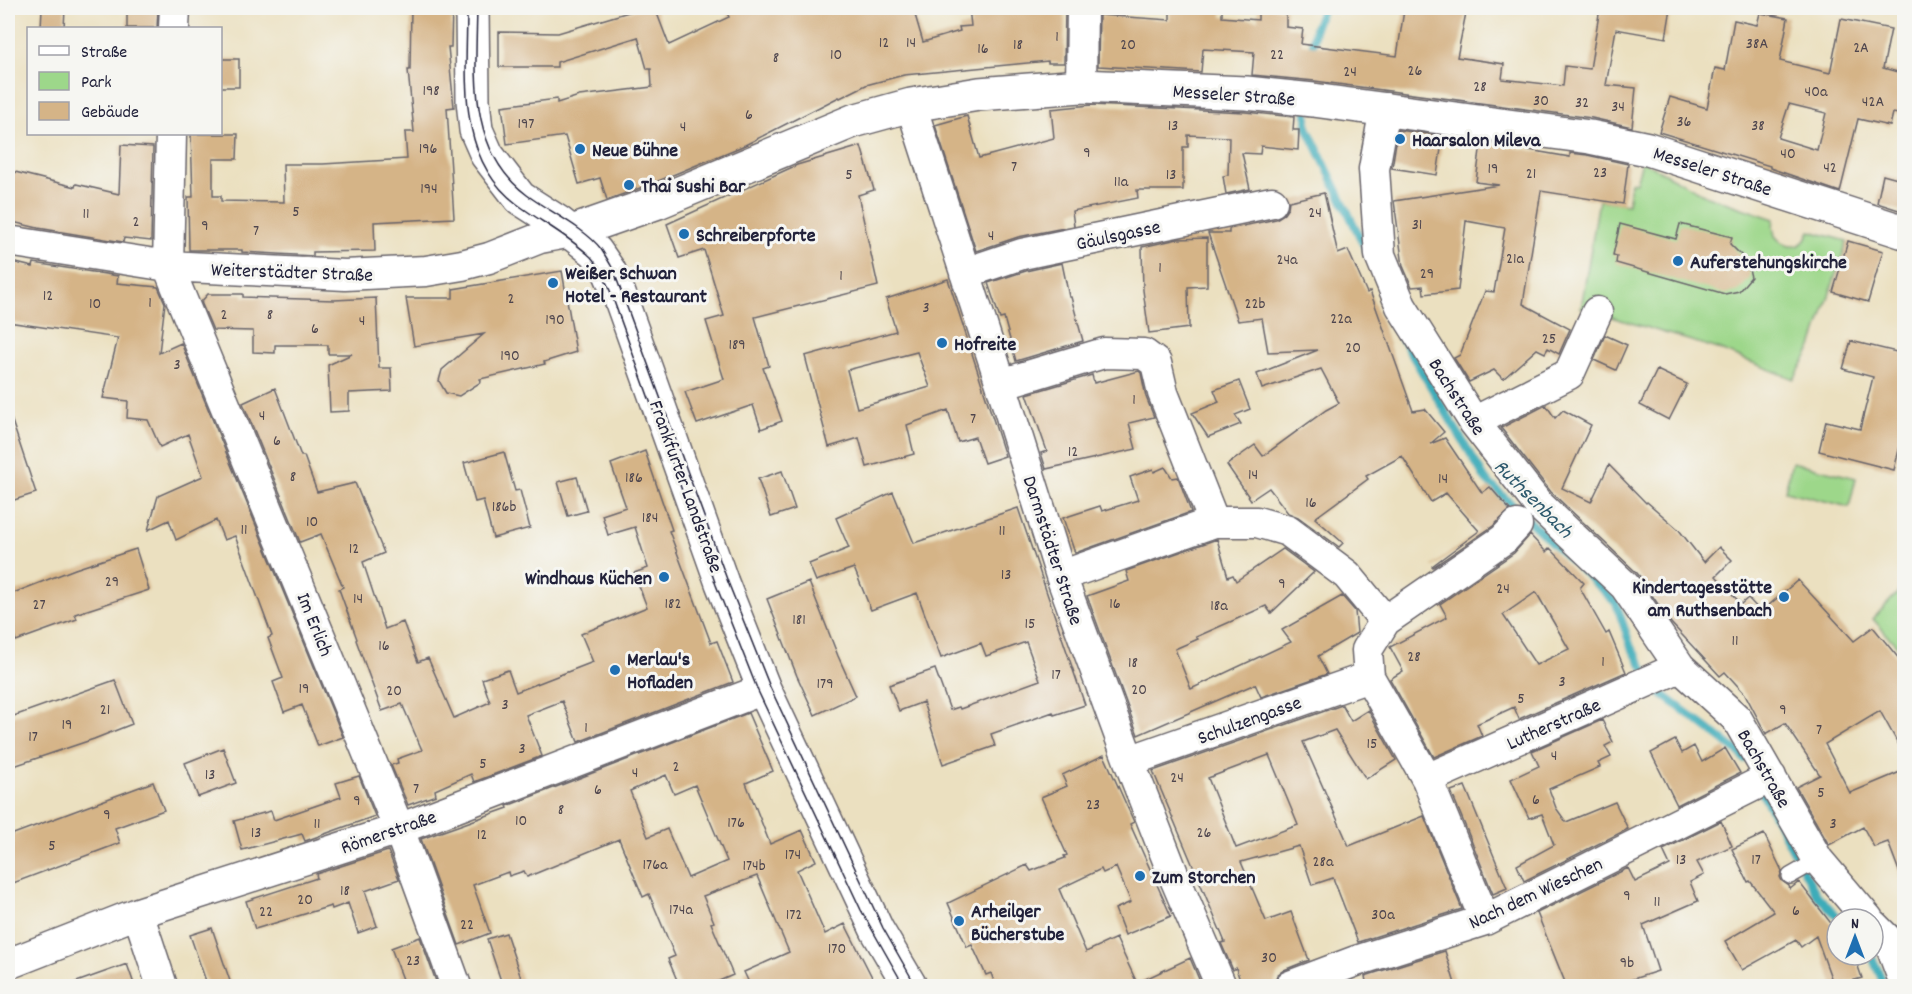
<svg xmlns="http://www.w3.org/2000/svg" width="1912" height="994" viewBox="0 0 1912 994" font-family="Dekko,sans-serif">
	<rect width="100%" height="100%" fill="#f6f6f2"/>
	<filter id="ink" filterUnits="userSpaceOnUse"><feTurbulence type="fractalNoise" baseFrequency=".0167" numOctaves="2"/><feDisplacementMap in="SourceGraphic" scale="12" xChannelSelector="R" yChannelSelector="G"/><feConvolveMatrix kernelMatrix="1 2 1 2 8 2 1 2 1" color-interpolation-filters="sRGB"/></filter>
	<filter id="wash" filterUnits="userSpaceOnUse"><feTurbulence type="fractalNoise" baseFrequency=".008" numOctaves="4" result="noise"/><feDisplacementMap in="SourceGraphic" scale="24" xChannelSelector="R" yChannelSelector="G"/><feGaussianBlur stdDeviation="1.35" result="paint"/><feColorMatrix in="noise" values="0 0 0 0 0 0 0 0 0 0 0 0 0 0 0 0 0 1.4 0 .05"/><feComposite in="paint" operator="in"/></filter>
	<g filter="url(#wash)">
		<rect width="100%" height="100%" fill="#ebe0c0"/>
		<path fill="#9dd78a" stroke="#607c62" stroke-width="1.5" d="M1642 161 1707 196 1774 219 1773 227 1775 236C1788 251 1803 250 1810 231L1847 241 1812 347 1794 379 1715 348 1581 308 1599 200 1628 204 1631 182 1636 183Z
			M1792 462 1856 478 1849 507 1785 491Z
			M1904 586V654L1873 619Z"/>
		<g fill="none" stroke-linecap="round" stroke-linejoin="round">
			<path stroke="#3dacb9" stroke-width="8" d="M1312 54 1315 28 1323 8
				M1307 107V127L1367 252
				M1389 312 1394 325 1486 480 1616 603 1631 647 1648 675
				M1654 685 1658 691 1741 754 1744 759
				M1761 791 1817 895 1840 919
				M1871 955 1885 986"/>
		</g>
		<g id="blocks">
			<path fill="#d5b487" fill-rule="evenodd" d="M42 8H65L64 28H41Z
				M411 8H452L451 47H448L454 107 447 108 454 218 374 222 375 251 313 252V256L242 252V250H189L188 197H193L191 134H238L237 159H213V196H221V201L284 202 283 164H323L407 159 405 132H414L408 70H410Z
				M642 8H655L669 45 729 17 724 8H913L923 42 960 31 959 27 971 26 969 8H1065L1064 63H1048V61L904 75 866 85 840 98 839 97 745 145 651 184 607 200 600 178 579 184 565 136 507 144 502 106 557 99V103L579 96 652 87 651 69H647L638 37 557 62V67H499V32L558 33Z
				M1170 8H1222V17L1258 20V8H1286V27L1303 29 1301 44 1397 56 1404 10 1419 12V8H1467L1457 57 1504 64 1502 79 1563 86 1565 66 1590 69 1600 8H1671L1666 38 1616 29 1606 85 1636 88 1632 127 1592 118 1315 81 1252 75 1254 52 1203 49 1201 72 1098 66 1099 15 1170 20Z
				M127 9H158L157 28H127Z
				M1760 13 1788 18 1780 61 1830 73 1841 19 1891 29 1883 68 1905 74V115L1893 113 1890 126 1858 119 1840 192 1770 168V166L1659 132 1670 97 1707 108 1715 68 1725 70 1734 20 1757 25ZM1789 104 1826 113 1817 150 1778 138Z
				M220 59H239V87H220Z
				M1091 105 1245 112 1294 117 1293 130H1299L1298 150 1261 146 1260 154 1242 153 1250 189 1226 194 1223 176 1228 175 1229 137 1188 135V147H1183V190H1137L1138 198 1072 211 1074 226 1018 237 976 251 935 125 967 116 979 158 1054 138 1051 109Z
				M1398 130 1443 136 1437 175 1392 168Z
				M1481 142 1570 157V153L1587 155 1628 164 1623 204 1541 191 1523 304 1570 329 1559 354 1548 348 1545 353 1537 349 1503 379 1494 370 1469 382 1454 358 1460 355 1485 291 1494 292 1505 228 1466 221 1458 290 1424 294 1423 286 1412 287 1403 266 1394 201 1499 185 1476 182Z
				M121 145 153 147 151 241 124 238 123 242 38 228 8 221V183L11 171 75 187 76 184 119 194Z
				M861 146 874 190 858 195 878 286 755 317 769 366 763 368 782 421 761 429 753 405 697 424 685 392 724 379 706 321 724 316 704 250 679 258 667 224 797 165Z
				M1883 175 1905 181V212L1877 203Z
				M1324 193 1338 254 1348 250 1367 293 1370 291 1413 411 1425 409 1444 432 1430 444 1445 438 1482 493 1490 487 1510 510 1493 526 1433 567 1432 566 1479 531 1446 493 1431 502 1402 456 1366 476 1368 479 1315 518 1343 543 1339 547 1298 517 1288 513 1269 488 1251 500 1227 465 1255 445 1263 456 1326 410 1339 403 1321 369 1262 389 1257 374 1318 350 1268 352 1262 318 1238 321 1208 233H1229V229L1276 219 1284 214 1288 208 1289 201Z
				M1620 224 1676 239 1680 224 1732 237 1730 244 1747 261 1751 277 1739 291 1725 294 1616 263 1617 256 1613 255Z
				M1207 238V286L1188 287 1189 328 1149 333 1143 290 1142 247 1178 239Z
				M1848 241 1883 251 1868 302 1833 292Z
				M8 261 33 267 34 263 118 276 117 283 158 287 165 303 159 353 181 343 343 737 318 746 302 705 284 712 273 682 283 678 268 638 272 636 235 536 224 540 216 520 176 540 169 520 148 530 158 496 203 476 188 434 160 447 148 420 127 418 128 401 103 398 118 338 8 322Z
				M1062 263 1069 297H1071L1083 341 1016 361 1004 318 1000 319 988 283 1026 271Z
				M562 271 576 352 544 362 545 364 480 379 481 382 459 396 446 393 439 381 442 370 484 334 414 346 406 298H453V289Z
				M948 279 1005 456 984 463 975 437 958 442 948 410 907 425 914 454 867 467 859 438 829 447 805 356 896 331 886 299ZM917 352 930 387 857 408 847 370Z
				M208 294H243V297L334 300 376 298 379 368H391L392 391 349 393V411L330 412 328 365 352 354H328V345H275V353L253 352V331L213 330 201 302Z
				M1605 335 1627 345 1616 370 1594 360Z
				M1851 341 1905 354V426L1894 470 1819 451 1826 421 1860 429 1873 377 1843 369Z
				M1657 370 1687 384 1669 420 1640 405Z
				M1139 371 1141 373 1146 397 1154 417 1129 423 1136 449 1046 469 1041 453 1047 451 1027 394 1092 375 1094 383Z
				M1239 381 1250 409 1235 415 1241 424 1208 437 1192 413 1219 402 1214 390Z
				M275 388 301 456H304L317 492 355 483 384 553 363 562 385 629 403 622 418 662 428 658 454 718 490 702 482 679 508 670 516 692 593 662 581 634 647 607 634 573 648 568 635 527 608 535 602 515 626 507 611 464 645 451 672 530 669 531 711 643 717 641 733 682 578 742 562 701 526 715 542 756 474 782 471 774 435 790 436 795 408 805 391 765 398 763 397 759 422 750 402 704 382 711 356 640 357 639 339 589 343 587 321 534 300 542 243 403Z
				M1546 405 1555 418 1563 410 1591 425 1562 488 1591 502 1609 465 1646 503 1647 502 1679 530 1704 562 1719 547 1732 560 1716 576 1741 604 1748 598 1761 612 1798 580 1854 641 1873 627 1905 666V756L1880 711 1825 744 1850 793 1905 770V879H1902L1888 842 1874 847 1863 827 1829 845 1796 787 1820 775 1785 723 1766 734 1745 694 1725 672 1720 676 1671 623 1649 591 1647 585 1637 573 1551 492 1501 428Z
				M11 418 36 493 8 502V419Z
				M504 452 515 491 520 490 530 528 493 538 483 500 475 502 464 463Z
				M1165 467 1172 478 1178 477 1191 512 1075 553 1063 518 1100 506 1102 511 1138 500 1130 477 1153 469 1154 472Z
				M782 471 795 509 771 517 758 479Z
				M577 477 587 511 568 516 558 482Z
				M893 492 914 543 1018 508 1085 705 1054 715 1053 712 991 734 995 746 943 764 923 702 899 711 889 685 935 669 950 710 959 707 960 709 1040 680 1026 642 986 656 981 643 941 658 917 593 871 610 854 568 816 581 809 564 849 548 836 518Z
				M1530 535 1546 552 1550 548 1584 583 1580 588 1606 634 1609 632 1626 672 1519 719 1514 707 1477 724 1482 736 1434 757 1390 679 1403 671 1390 647 1447 617 1440 604 1514 553ZM1536 592 1569 649 1536 665 1503 615Z
				M1217 539 1228 577 1233 575 1236 581 1283 549 1314 572 1271 613 1266 606 1196 637 1198 639 1175 649 1191 689 1291 642 1282 630 1342 596 1355 611 1357 633 1318 656 1327 674 1261 697 1255 684 1138 735 1087 596 1129 581 1126 571Z
				M136 549 149 590 75 614 77 619 16 641 8 616V595L75 569Z
				M809 582 838 656 856 696 815 715 797 676 767 599Z
				M115 680 132 724 94 739 8 768V718Z
				M1342 705 1351 721 1368 710 1396 760 1366 779 1335 730 1303 742 1349 846 1424 816 1462 909 1358 942 1333 878 1312 885 1299 846 1241 862 1266 921 1291 912 1309 960 1284 970 1277 975 1273 987H1242L1236 968 1233 970 1221 943 1225 942 1153 771ZM1269 755 1298 825 1236 848 1208 778Z
				M748 713 773 771 746 783 770 844 802 830 816 861 797 870 825 934 845 924 877 987H751L744 972 789 952 757 876 703 896 714 922 711 923 733 975 705 987H680L668 959 675 956 649 894 643 897 619 839 527 877 524 871 509 876 508 872 473 885 490 933 459 945 421 839 508 808 507 806ZM666 775 674 794 695 785 727 861 688 878 667 829 648 837 630 791Z
				M1602 720 1613 742 1605 746 1611 757 1598 763 1600 767 1549 789 1556 808 1566 822 1615 802 1628 829 1524 881 1517 865 1554 845 1542 814 1529 818 1511 779 1539 766 1532 751Z
				M1675 740 1682 753 1694 746 1702 762 1725 748 1740 773 1677 805 1651 753Z
				M223 748 236 783 198 797 185 763Z
				M1104 755 1134 822 1130 824 1171 916 1125 935 1115 909 1131 902 1116 867 1103 873 1101 869 1059 889 1086 952 1116 938 1137 983 1190 958 1201 984 1195 987H996L991 973 986 975 972 945 967 947 948 903 1027 865 1031 871 1065 858 1064 856 1067 855 1041 797 1067 786 1062 775Z
				M359 776 375 816 305 841 302 834 242 850 234 821 271 811 274 820 341 797 336 783Z
				M153 782 164 810 115 828 120 843 8 885V836Z
				M1465 786 1507 888 1493 894 1451 791Z
				M1721 821 1732 846 1697 862 1704 875 1690 882 1698 901 1643 925 1658 971 1608 987H1567L1537 913 1628 868 1635 882 1670 865 1663 850Z
				M1764 834 1782 871 1780 877 1782 881 1789 886 1790 889 1799 882 1837 931V955H1854L1862 978 1834 986 1816 936 1801 947 1796 940 1742 970 1725 941 1774 912 1750 881 1748 882 1732 849Z
				M388 851 399 879 365 891 377 926 358 933 348 903 332 909 331 906 255 929 246 901 317 878 316 874Z
				M212 928 232 987H208L190 935Z
				M506 933 524 987H503L487 939Z
				M420 937 438 987H406L391 948Z
				M1445 951 1456 987H1367L1365 976Z
				M127 964 135 987H72L71 984Z"/>
		</g>
	</g>
	<g filter="url(#ink)">
		<use href="#blocks" fill-opacity="0" stroke="#68646a" stroke-width="1.5"/>
		<g fill="none" stroke-linecap="round" stroke-linejoin="round">
			<defs>
				<path id="lane" d="M1790 876 1818 860"/>
				<path id="street" d="M174 28 175 8
					M1081 86 1082 8
					M911 105 1001 384 1061 576 1129 761 1174 876 1221 986
					M1385 108 1374 169 1380 255 1401 306 1474 422 1538 504 1625 586 1680 667 1737 719 1818 860 1868 919
					M171 134 168 266 399 829 456 986
					M8 241 168 266 345 275 426 271 462 265 489 258 540 238 572 232
					M965 273 1022 254 1272 202
					M1001 384 1104 353 1144 354 1156 363 1163 393 1214 522H1257L1288 531 1347 575 1385 621
					M1474 422 1569 374 1597 312
					M1061 576 1214 522
					M1129 761 1369 677
					M1427 779 1680 667
					M138 913 162 986
					M1485 920 1427 779 1369 677 1367 650 1385 621 1504 539 1517 525
					M1873 925 1889 941 1904 981
					M8 964 138 913 399 829 764 689
					M1290 986 1356 961 1485 920 1771 777"/>
				<path id="secondary" d="M472 8 473 100 476 130 487 155 520 198 559 223 596 252 609 271 619 294 722 583 764 689 877 930 910 986
					M572 232 658 202 853 121 911 105 979 94 1081 86 1246 93 1313 100 1590 137 1648 149 1904 232"/>
			</defs>
			<use href="#lane" stroke="#68646a" stroke-width="18"/>
			<use href="#street" stroke="#68646a" stroke-width="33"/>
			<use href="#secondary" stroke="#68646a" stroke-width="36"/>
			<use href="#lane" stroke="#fff" stroke-width="15"/>
			<use href="#street" stroke="#fff" stroke-width="30"/>
			<use href="#secondary" stroke="#fff" stroke-width="33"/>
			<path stroke="#22223b" stroke-width="1.5" d="M467 8C467 74 455 158 517 204 541 222 569 236 591 257 600 267 606 281 611 293L716 585 758 691 861 910 904 986
				M477 8C476 73 467 150 527 195 548 211 585 228 601 249 605 255 609 262 613 269L728 582 770 687 883 928 916 986"/>
		</g>
	</g>
	<g fill="#1f6fb2" stroke="#f6f6f2" stroke-width="2">
		<circle cx="1400" cy="139" r="6"/>
		<circle cx="580" cy="149" r="6"/>
		<circle cx="629" cy="185" r="6"/>
		<circle cx="684" cy="234" r="6"/>
		<circle cx="1678" cy="261" r="6"/>
		<circle cx="553" cy="283" r="6"/>
		<circle cx="942" cy="343" r="6"/>
		<circle cx="664" cy="577" r="6"/>
		<circle cx="1784" cy="597" r="6"/>
		<circle cx="615" cy="670" r="6"/>
		<circle cx="1140" cy="876" r="6"/>
		<circle cx="959" cy="921" r="6"/>
	</g>
	<g text-anchor="middle" stroke-width="6" stroke-linejoin="round" paint-order="stroke">
		<g font-size="16" fill="#4f464e">
			<text x="1057" y="41">1</text>
			<text x="884" y="47">12</text>
			<text x="911" y="47">14</text>
			<text x="1757" y="48">38A</text>
			<text x="1018" y="49">18</text>
			<text x="1128" y="49">20</text>
			<text x="1861" y="52">2A</text>
			<text x="983" y="53">16</text>
			<text x="836" y="59">10</text>
			<text x="1277" y="59">22</text>
			<text x="776" y="62">8</text>
			<text x="1415" y="75">26</text>
			<text x="1350" y="76">24</text>
			<text x="1480" y="91">28</text>
			<text x="431" y="95">198</text>
			<text x="1816" y="96">40a</text>
			<text x="1541" y="105">30</text>
			<text x="1873" y="106">42A</text>
			<text x="1582" y="107">32</text>
			<text x="1618" y="111">34</text>
			<text x="749" y="119">6</text>
			<text x="1684" y="126">36</text>
			<text x="526" y="128">197</text>
			<text x="1173" y="130">13</text>
			<text x="1758" y="130">38</text>
			<text x="683" y="131">4</text>
			<text x="428" y="153">196</text>
			<text x="1087" y="157">9</text>
			<text x="1788" y="158">40</text>
			<text x="1014" y="171">7</text>
			<text x="1830" y="172">42</text>
			<text x="1493" y="173">19</text>
			<text x="1600" y="177">23</text>
			<text x="1531" y="178">21</text>
			<text x="849" y="179">5</text>
			<text x="1171" y="179">13</text>
			<text x="1121" y="186">11a</text>
			<text x="429" y="193">194</text>
			<text x="296" y="216">5</text>
			<text x="1315" y="217">24</text>
			<text x="86" y="218">11</text>
			<text x="136" y="226">2</text>
			<text x="1417" y="229">31</text>
			<text x="205" y="230">9</text>
			<text x="256" y="235">7</text>
			<text x="991" y="240">4</text>
			<text x="1515" y="263">21a</text>
			<text x="1287" y="264">24a</text>
			<text x="1160" y="272">1</text>
			<text x="1427" y="278">29</text>
			<text x="841" y="280">1</text>
			<text x="48" y="300">12</text>
			<text x="511" y="303">2</text>
			<text x="150" y="307">1</text>
			<text x="95" y="308">10</text>
			<text x="1255" y="308">22b</text>
			<text x="926" y="312">3</text>
			<text x="224" y="319">2</text>
			<text x="270" y="319">8</text>
			<text x="1341" y="323">22a</text>
			<text x="555" y="324">190</text>
			<text x="362" y="325">4</text>
			<text x="315" y="333">6</text>
			<text x="1549" y="343">25</text>
			<text x="737" y="349">189</text>
			<text x="1353" y="352">20</text>
			<text x="510" y="360">190</text>
			<text x="177" y="369">3</text>
			<text x="1134" y="404">1</text>
			<text x="262" y="420">4</text>
			<text x="973" y="423">7</text>
			<text x="277" y="445">6</text>
			<text x="1073" y="456">12</text>
			<text x="1253" y="479">14</text>
			<text x="293" y="481">8</text>
			<text x="634" y="482">186</text>
			<text x="1443" y="483">14</text>
			<text x="1311" y="507">16</text>
			<text x="504" y="511">186b</text>
			<text x="650" y="522">184</text>
			<text x="312" y="526">10</text>
			<text x="244" y="534">11</text>
			<text x="1002" y="535">11</text>
			<text x="354" y="553">12</text>
			<text x="1006" y="579">13</text>
			<text x="112" y="586">29</text>
			<text x="1282" y="588">9</text>
			<text x="1503" y="593">24</text>
			<text x="358" y="603">14</text>
			<text x="673" y="608">182</text>
			<text x="1115" y="608">16</text>
			<text x="39" y="609">27</text>
			<text x="1219" y="610">18a</text>
			<text x="799" y="624">181</text>
			<text x="1030" y="628">15</text>
			<text x="1735" y="645">11</text>
			<text x="384" y="650">16</text>
			<text x="1414" y="661">28</text>
			<text x="1603" y="666">1</text>
			<text x="1133" y="667">18</text>
			<text x="1056" y="679">17</text>
			<text x="1562" y="686">3</text>
			<text x="825" y="688">179</text>
			<text x="304" y="693">19</text>
			<text x="1139" y="694">20</text>
			<text x="394" y="695">20</text>
			<text x="1521" y="703">5</text>
			<text x="505" y="709">3</text>
			<text x="105" y="714">21</text>
			<text x="1783" y="714">9</text>
			<text x="67" y="729">19</text>
			<text x="586" y="732">1</text>
			<text x="1819" y="734">7</text>
			<text x="33" y="741">17</text>
			<text x="1372" y="748">15</text>
			<text x="522" y="753">3</text>
			<text x="1554" y="760">4</text>
			<text x="483" y="768">5</text>
			<text x="676" y="771">2</text>
			<text x="635" y="777">4</text>
			<text x="210" y="779">13</text>
			<text x="1177" y="782">24</text>
			<text x="416" y="793">7</text>
			<text x="598" y="794">6</text>
			<text x="1821" y="797">5</text>
			<text x="1536" y="804">6</text>
			<text x="357" y="805">9</text>
			<text x="1093" y="809">23</text>
			<text x="561" y="814">8</text>
			<text x="107" y="819">9</text>
			<text x="521" y="825">10</text>
			<text x="736" y="827">176</text>
			<text x="317" y="828">11</text>
			<text x="1833" y="828">3</text>
			<text x="256" y="837">13</text>
			<text x="1204" y="837">26</text>
			<text x="482" y="839">12</text>
			<text x="52" y="850">5</text>
			<text x="793" y="859">174</text>
			<text x="1681" y="864">13</text>
			<text x="1756" y="864">17</text>
			<text x="1323" y="866">28a</text>
			<text x="655" y="869">176a</text>
			<text x="754" y="870">174b</text>
			<text x="345" y="895">18</text>
			<text x="1627" y="900">9</text>
			<text x="305" y="904">20</text>
			<text x="1657" y="906">11</text>
			<text x="681" y="914">174a</text>
			<text x="1796" y="915">6</text>
			<text x="266" y="916">22</text>
			<text x="794" y="919">172</text>
			<text x="1383" y="919">30a</text>
			<text x="467" y="929">22</text>
			<text x="837" y="953">170</text>
			<text x="1269" y="962">30</text>
			<text x="413" y="965">23</text>
			<text x="1627" y="967">9b</text>
		</g>
		<g font-size="20" fill="#22223b" stroke="#f6f6f2">
			<text transform="translate(1234 94) rotate(4)" y="7">Messeler Straße</text>
			<text transform="translate(1713 170) rotate(18)" y="7">Messeler Straße</text>
			<text transform="translate(1118 234) rotate(-12)" y="7">Gäulsgasse</text>
			<text transform="translate(292 271) rotate(2)" y="7">Weiterstädter Straße</text>
			<text transform="translate(1458 396) rotate(57)" y="7">Bachstraße</text>
			<text transform="translate(687 486) rotate(70)" y="7">Frankfurter Landstraße</text>
			<text transform="translate(1054 550) rotate(72)" y="7">Darmstädter Straße</text>
			<text transform="translate(316 624) rotate(68)" y="7">Im Erlich</text>
			<text transform="translate(1249 719) rotate(-20)" y="7">Schulzengasse</text>
			<text transform="translate(1553 723) rotate(-24)" y="7">Lutherstraße</text>
			<text transform="translate(1765 768) rotate(60)" y="7">Bachstraße</text>
			<text transform="translate(388 831) rotate(-19)" y="7">Römerstraße</text>
			<text transform="translate(1535 892) rotate(-25)" y="7">Nach dem Wieschen</text>
		</g>
		<g font-size="20" font-weight="bold" fill="#22223b" stroke="#f6f6f2" text-anchor="start">
			<text x="1412" y="146">Haarsalon Mileva</text>
			<text x="592" y="156">Neue Bühne</text>
			<text x="641" y="192">Thai Sushi Bar</text>
			<text x="696" y="241">Schreiberpforte</text>
			<text x="1690" y="268">Auferstehungskirche</text>
			<text x="565" y="279">Weißer Schwan<tspan x="565" dy="23">Hotel - Restaurant</tspan></text>
			<text x="954" y="350">Hofreite</text>
			<text x="652" y="584" text-anchor="end">Windhaus Küchen</text>
			<text x="1772" y="593" text-anchor="end">Kindertagesstätte<tspan x="1772" dy="23">am Ruthsenbach</tspan></text>
			<text x="627" y="665">Merlau's<tspan x="627" dy="23">Hofladen</tspan></text>
			<text x="1152" y="883">Zum Storchen</text>
			<text x="971" y="917">Arheilger<tspan x="971" dy="23">Bücherstube</tspan></text>
		</g>
		<g font-size="21" font-style="italic" fill="#2d596d" stroke="#f6f6f2">
			<text transform="translate(1534 498) rotate(45)" y="7">Ruthsenbach</text>
		</g>
	</g>
	<rect width="1912" height="994" fill="none" stroke="#f6f6f2" stroke-width="30"/>
	<rect x="27" y="27" width="195" height="108" fill="#f6f6f2" stroke="#a1a1a9" stroke-width="1.5"/>
	<rect x="39" y="46" width="30" height="9" fill="#ffffff" stroke="#a1a1a9" stroke-width="1.5"/>
	<text x="81" y="57" font-size="18" fill="#22223b">Straße</text>
	<rect x="39" y="72" width="30" height="18" fill="#9dd78a" stroke="#a1a1a9" stroke-width="1.5"/>
	<text x="81" y="87" font-size="18" fill="#22223b">Park</text>
	<rect x="39" y="102" width="30" height="18" fill="#d5b487" stroke="#a1a1a9" stroke-width="1.5"/>
	<text x="81" y="117" font-size="18" fill="#22223b">Gebäude</text>
	<g transform="translate(1855 937)"><circle r="28" fill="#f6f6f2" stroke="#a1a1a9" stroke-width="1.5"/>
	<path d="M0-4.5L10 22L0 15L-10 22Z" fill="#1f6fb2"/>
	<text y="-9" font-size="16" font-weight="bold" text-anchor="middle" fill="#22223b">N</text>
	</g>
</svg>
